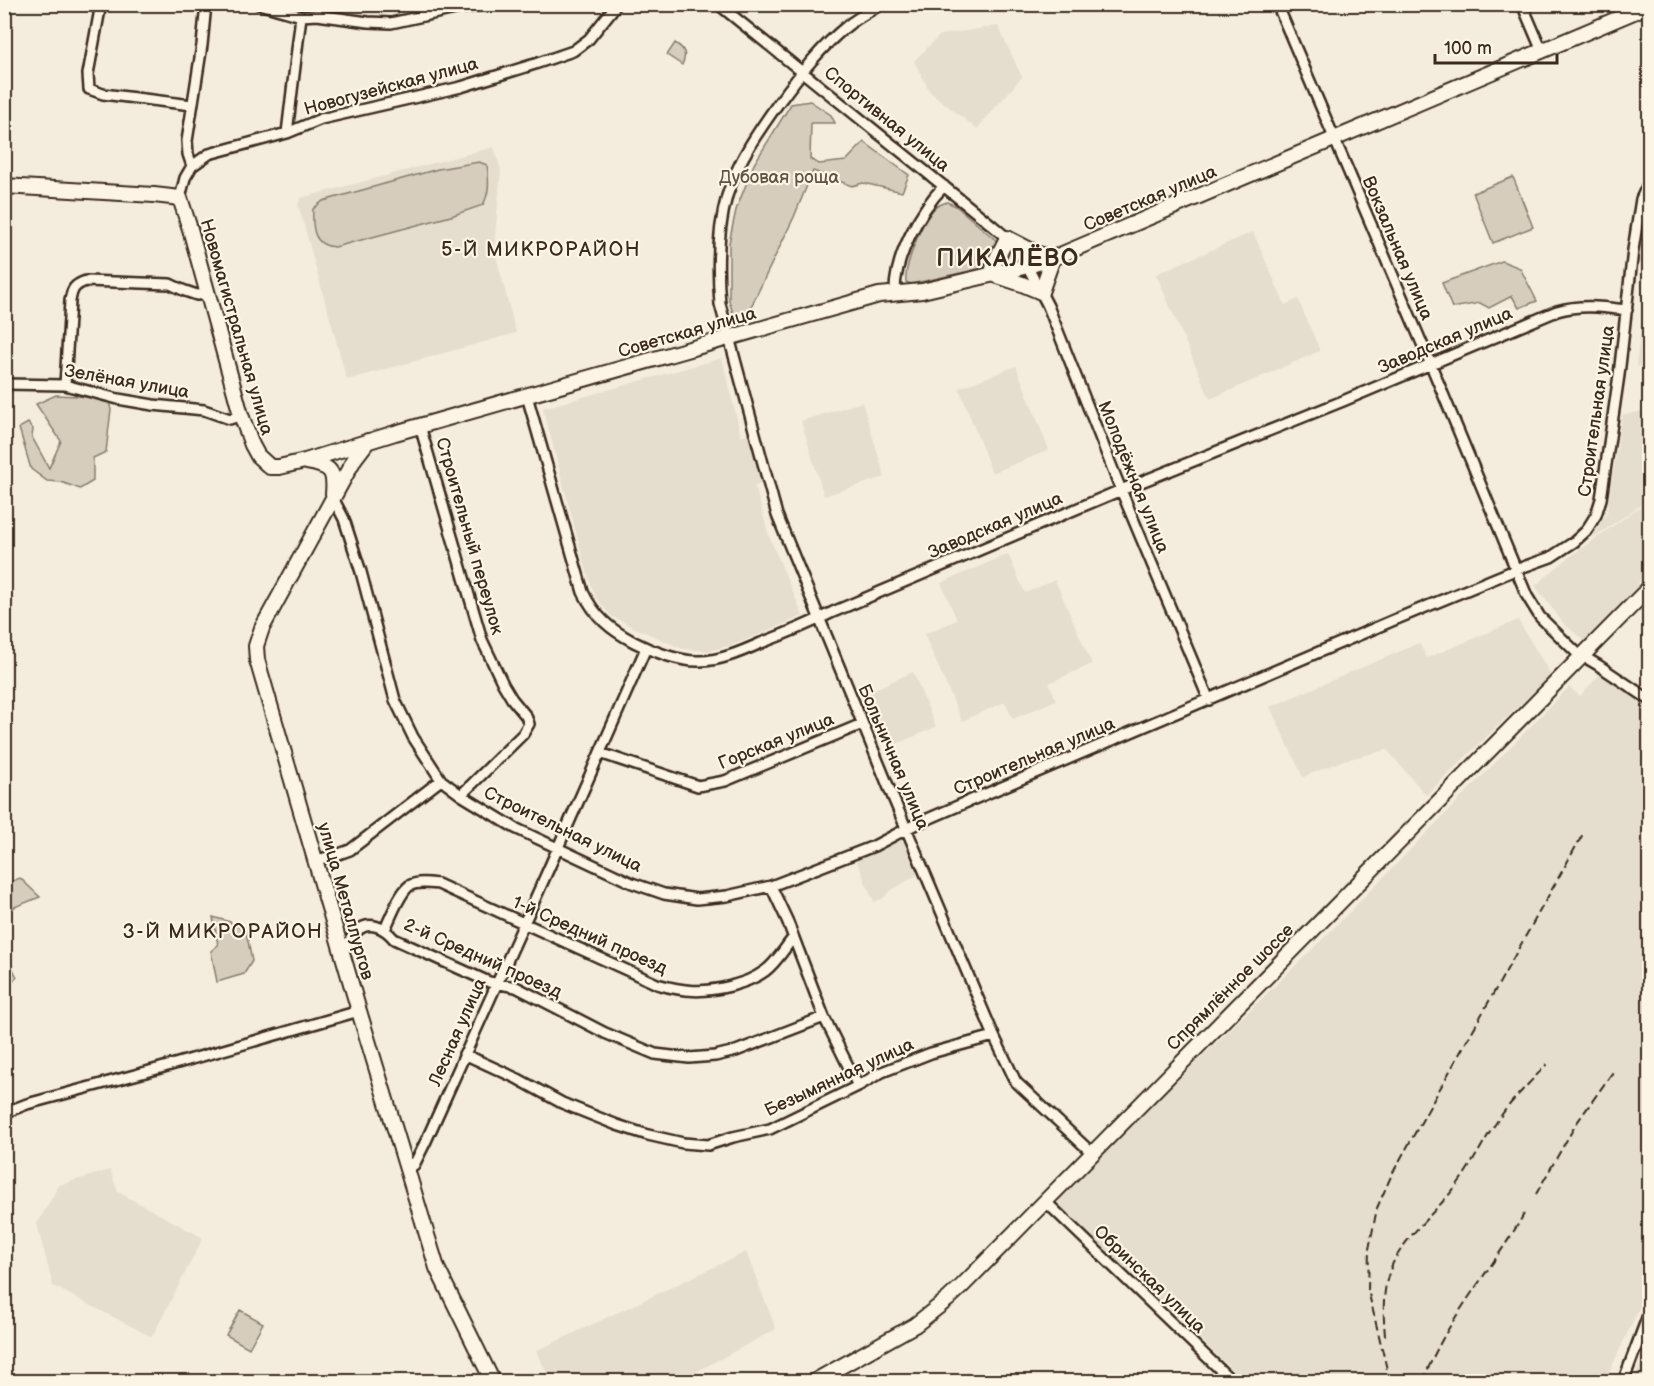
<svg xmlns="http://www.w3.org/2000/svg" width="1654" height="1386" viewBox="0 0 1654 1386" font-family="'Balsamiq Sans',sans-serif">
	<rect width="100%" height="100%" fill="#f4eddd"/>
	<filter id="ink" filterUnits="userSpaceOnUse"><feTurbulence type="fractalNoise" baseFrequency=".0167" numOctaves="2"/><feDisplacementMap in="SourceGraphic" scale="12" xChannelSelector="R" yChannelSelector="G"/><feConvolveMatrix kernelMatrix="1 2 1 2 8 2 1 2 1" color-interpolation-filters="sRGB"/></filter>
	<g filter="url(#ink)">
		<path fill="#e5ddce" d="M998 26 1022 77 977 129 930 92 914 61 940 35Z
			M494 147 501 170 494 248 516 333 347 380 298 204 301 198Z
			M1253 232 1285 305 1298 299 1320 351 1210 399 1156 274Z
			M1648 270H1650L1649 374 1643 373V367L1636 366Z
			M722 358 741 436 748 434 762 483 755 486 769 536 803 616 736 644 708 651 683 649 633 627 611 616 597 599 591 585 582 555 543 408Z
			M1016 366 1049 450 992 473 959 388Z
			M862 402 885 477 824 496 801 421Z
			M1649 410V510L1644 503 1591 539 1607 512 1622 415Z
			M1644 504 1649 512V573L1638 584 1640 587 1585 641 1564 624 1535 586 1568 558Z
			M1008 554 1025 593 1055 580 1092 664 1049 683 1056 700 1013 719 1005 702 962 721 924 634 957 620 941 583Z
			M1518 620 1551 675 1426 795 1387 750 1344 760 1303 777 1270 707 1419 643 1427 658Z
			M1604 670 1626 692 1649 707V1287L1605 1381H1244L1059 1205V1196L1328 934 1569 687 1580 696Z
			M913 672 936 727 889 747 866 693Z
			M903 840 917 875 890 891 884 898 874 902 856 860Z
			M110 1170 118 1192 203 1238 152 1337 53 1286 37 1224 59 1185Z
			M746 1252 776 1329 679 1381H551L536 1351Z
			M1649 1344V1381H1633Z"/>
		<path fill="#d6cdbd" stroke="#887c6e" stroke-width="1.5" d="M675 43C685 49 687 54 682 65L667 55Z
			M810 101 831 115 835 123H811L810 159 819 164 846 161 864 142 909 175 902 192 863 183 852 186 813 171 794 217 747 315 734 316 729 301V243L736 210 754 164 791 104Z
			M479 162 487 165C489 180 490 192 483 205L451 216 335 247C313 246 312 228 313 209L323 201 438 169Z
			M1513 177 1533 227 1493 243 1473 193Z
			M947 202 956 206 997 241C996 250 990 263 983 268L911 284 906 282C904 266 921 225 931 212 935 206 940 204 947 202Z
			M1502 261 1520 268 1537 301 1519 308 1512 296 1489 308 1480 303 1452 308 1442 283Z
			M56 395 77 396 108 399 111 409 106 452 93 458V481L80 489 61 482 47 481 31 469 19 428 28 423 33 429 32 437 49 468 61 441 36 404Z
			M20 878 40 897 7 910 5 913V884Z
			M213 917 230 922 246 931 252 961 244 974 217 982 211 951 218 945Z
			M4 952 17 977 5 991H4Z
			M240 1310 263 1323 249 1348 226 1335Z"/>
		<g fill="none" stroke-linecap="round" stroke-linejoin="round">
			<defs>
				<path id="street" d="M101 4 88 74 89 89 103 94 192 105
					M259 4 301 16 317 15 368 22 391 23 460 8 492 4
					M718 4 993 226 1007 238 1023 258 1048 306 1121 490 1209 700
					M882 4C870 11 858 17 847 26 821 47 800 74 780 101 759 130 738 160 727 196 717 231 717 268 720 304L777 515 889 788 994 1036 1016 1082 1092 1153
					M1277 4 1426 353 1527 596 1540 617 1576 652 1598 665 1650 700
					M1522 4 1542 51
					M287 133 301 16
					M192 166 188 154 187 141 202 45 206 4
					M180 198 185 178 192 166 209 154 287 133 321 119 461 87 535 64 573 51 589 39 617 4
					M895 293C894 258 920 210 944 186
					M4 384 65 385 118 399 153 405 204 410 230 419 241 415
					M65 385 70 301C72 289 74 285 86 281L170 284 185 291 197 295 208 294
					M527 396 583 592C595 617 611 630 634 642 651 651 680 662 700 661 720 661 743 651 761 643 785 634 809 624 833 612L1121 490 1343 401 1557 311C1581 304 1602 307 1627 310
					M420 426 482 640 503 684 512 699 526 716 529 724 523 734 461 795
					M333 498 344 519 361 572 395 700 413 737 441 780 461 795 515 828 632 883 664 894 697 899 727 896 771 886 874 846 914 825 967 802 1394 620 1515 570 1551 557 1574 542 1586 531 1596 515 1601 499 1619 375 1633 250 1641 199 1650 180
					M600 753 698 786 725 781 862 724
					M316 860 336 855 350 850 441 780
					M771 886 787 920 824 1017 858 1086
					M385 929C391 917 399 894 409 886 417 881 430 883 438 884L657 984C684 992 703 993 731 986 744 982 754 979 765 971 776 963 784 949 793 938
					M342 950C349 944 351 937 356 932 369 919 385 928 394 939L489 982 516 987 605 1033 655 1054 689 1058 715 1056 736 1051 824 1017
					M464 1054 518 1079 562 1103 617 1125 648 1135 683 1143 708 1145 733 1137 770 1129 858 1086 882 1072 931 1053 994 1036
					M9 1111 27 1104 157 1069 359 1011
					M414 1165 426 1141 549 868 646 648
					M1045 1201 1233 1382
					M1623 1382 1650 1310"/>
				<path id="secondary" d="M4 186 154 195 180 198 190 229 241 415 252 445 258 456 270 467H279L305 461 395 433 879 295 922 291 1028 266 1053 258 1650 5
					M992 274 994 264 1007 238 1038 254 1053 258
					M995 275 1022 284 1041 292 1053 258
					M368 441 355 458 262 628 256 646 257 660 359 1011 437 1268 493 1382
					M307 462C331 466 335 471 333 494
					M813 1382 915 1325 948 1299 962 1286 1650 587"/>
			</defs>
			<use href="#street" stroke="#3b2a1e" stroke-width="14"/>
			<use href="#secondary" stroke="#3b2a1e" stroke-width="18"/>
			<use href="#street" stroke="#fcf5e5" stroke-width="9"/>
			<use href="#secondary" stroke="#fcf5e5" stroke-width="14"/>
			<path stroke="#3b2a1e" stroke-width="2" stroke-dasharray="9 4.5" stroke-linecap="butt" d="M1536 1194 1576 1124 1615 1069
				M1385 1336C1383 1311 1382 1286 1393 1263 1409 1231 1439 1210 1459 1182 1473 1163 1483 1142 1496 1123 1510 1101 1530 1083 1547 1064
				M1390 1382 1368 1290 1369 1249 1377 1208 1392 1174 1583 834
				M1423 1382C1445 1319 1492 1271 1524 1214"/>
		</g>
	</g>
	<g text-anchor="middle" stroke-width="4.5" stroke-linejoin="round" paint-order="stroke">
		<g font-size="18" fill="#3b2a1e" stroke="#fcf5e5">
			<text transform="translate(391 86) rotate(-15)" y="6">Новогузейская улица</text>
			<text transform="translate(887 119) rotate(39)" y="6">Спортивная улица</text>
			<text transform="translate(1150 198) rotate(-23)" y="6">Советская улица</text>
			<text transform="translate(1398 248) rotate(67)" y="6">Вокзальная улица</text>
			<text transform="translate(237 327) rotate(74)" y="6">Новомагистральная улица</text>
			<text transform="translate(687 332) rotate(-16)" y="6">Советская улица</text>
			<text transform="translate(1445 340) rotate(-23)" y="6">Заводская улица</text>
			<text transform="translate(127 381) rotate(10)" y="6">Зелёная улица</text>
			<text transform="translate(1596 411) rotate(-82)" y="6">Строительная улица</text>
			<text transform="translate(1134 477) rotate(68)" y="6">Молодёжная улица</text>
			<text transform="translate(995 525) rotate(-23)" y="6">Заводская улица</text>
			<text transform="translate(470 536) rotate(74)" y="6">Строительный переулок</text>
			<text transform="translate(776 741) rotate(-22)" y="6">Горская улица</text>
			<text transform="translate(1034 756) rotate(-23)" y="6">Строительная улица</text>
			<text transform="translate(894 757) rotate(67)" y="6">Больничная улица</text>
			<text transform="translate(563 829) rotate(26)" y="6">Строительная улица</text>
			<text transform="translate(346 901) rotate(74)" y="6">улица Металлургов</text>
			<text transform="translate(590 935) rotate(24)" y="6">1-й Средний проезд</text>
			<text transform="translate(483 958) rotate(24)" y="6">2-й Средний проезд</text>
			<text transform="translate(1230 987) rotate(-45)" y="6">Спрямлённое шоссе</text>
			<text transform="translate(457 1032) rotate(-66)" y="6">Лесная улица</text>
			<text transform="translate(839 1077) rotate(-25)" y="6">Безымянная улица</text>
			<text transform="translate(1150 1279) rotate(44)" y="6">Обринская улица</text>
		</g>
		<g font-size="18" fill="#625346" stroke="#fcf5e5">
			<text x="779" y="183">Дубовая роща</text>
		</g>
		<g font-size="20" letter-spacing="1.5" fill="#3b2a1e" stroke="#fcf5e5">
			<text x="541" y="256">5-Й МИКРОРАЙОН</text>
			<text x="223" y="938">3-Й МИКРОРАЙОН</text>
		</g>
		<g font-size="24" font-weight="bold" letter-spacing="1.5" fill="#3b2a1e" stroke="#fcf5e5">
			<text x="1008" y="266">ПИКАЛЁВО</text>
		</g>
	</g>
	<rect width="1654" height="1386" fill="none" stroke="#fcf5e5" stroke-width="24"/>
	<rect x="12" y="12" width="1630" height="1362" fill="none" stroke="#3b2a1e" stroke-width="2" filter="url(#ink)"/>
	<path d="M1435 54v9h122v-9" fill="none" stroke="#3b2a1e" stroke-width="3"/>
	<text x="1444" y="54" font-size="18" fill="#3b2a1e" stroke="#fcf5e5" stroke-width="4.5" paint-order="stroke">100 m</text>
</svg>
